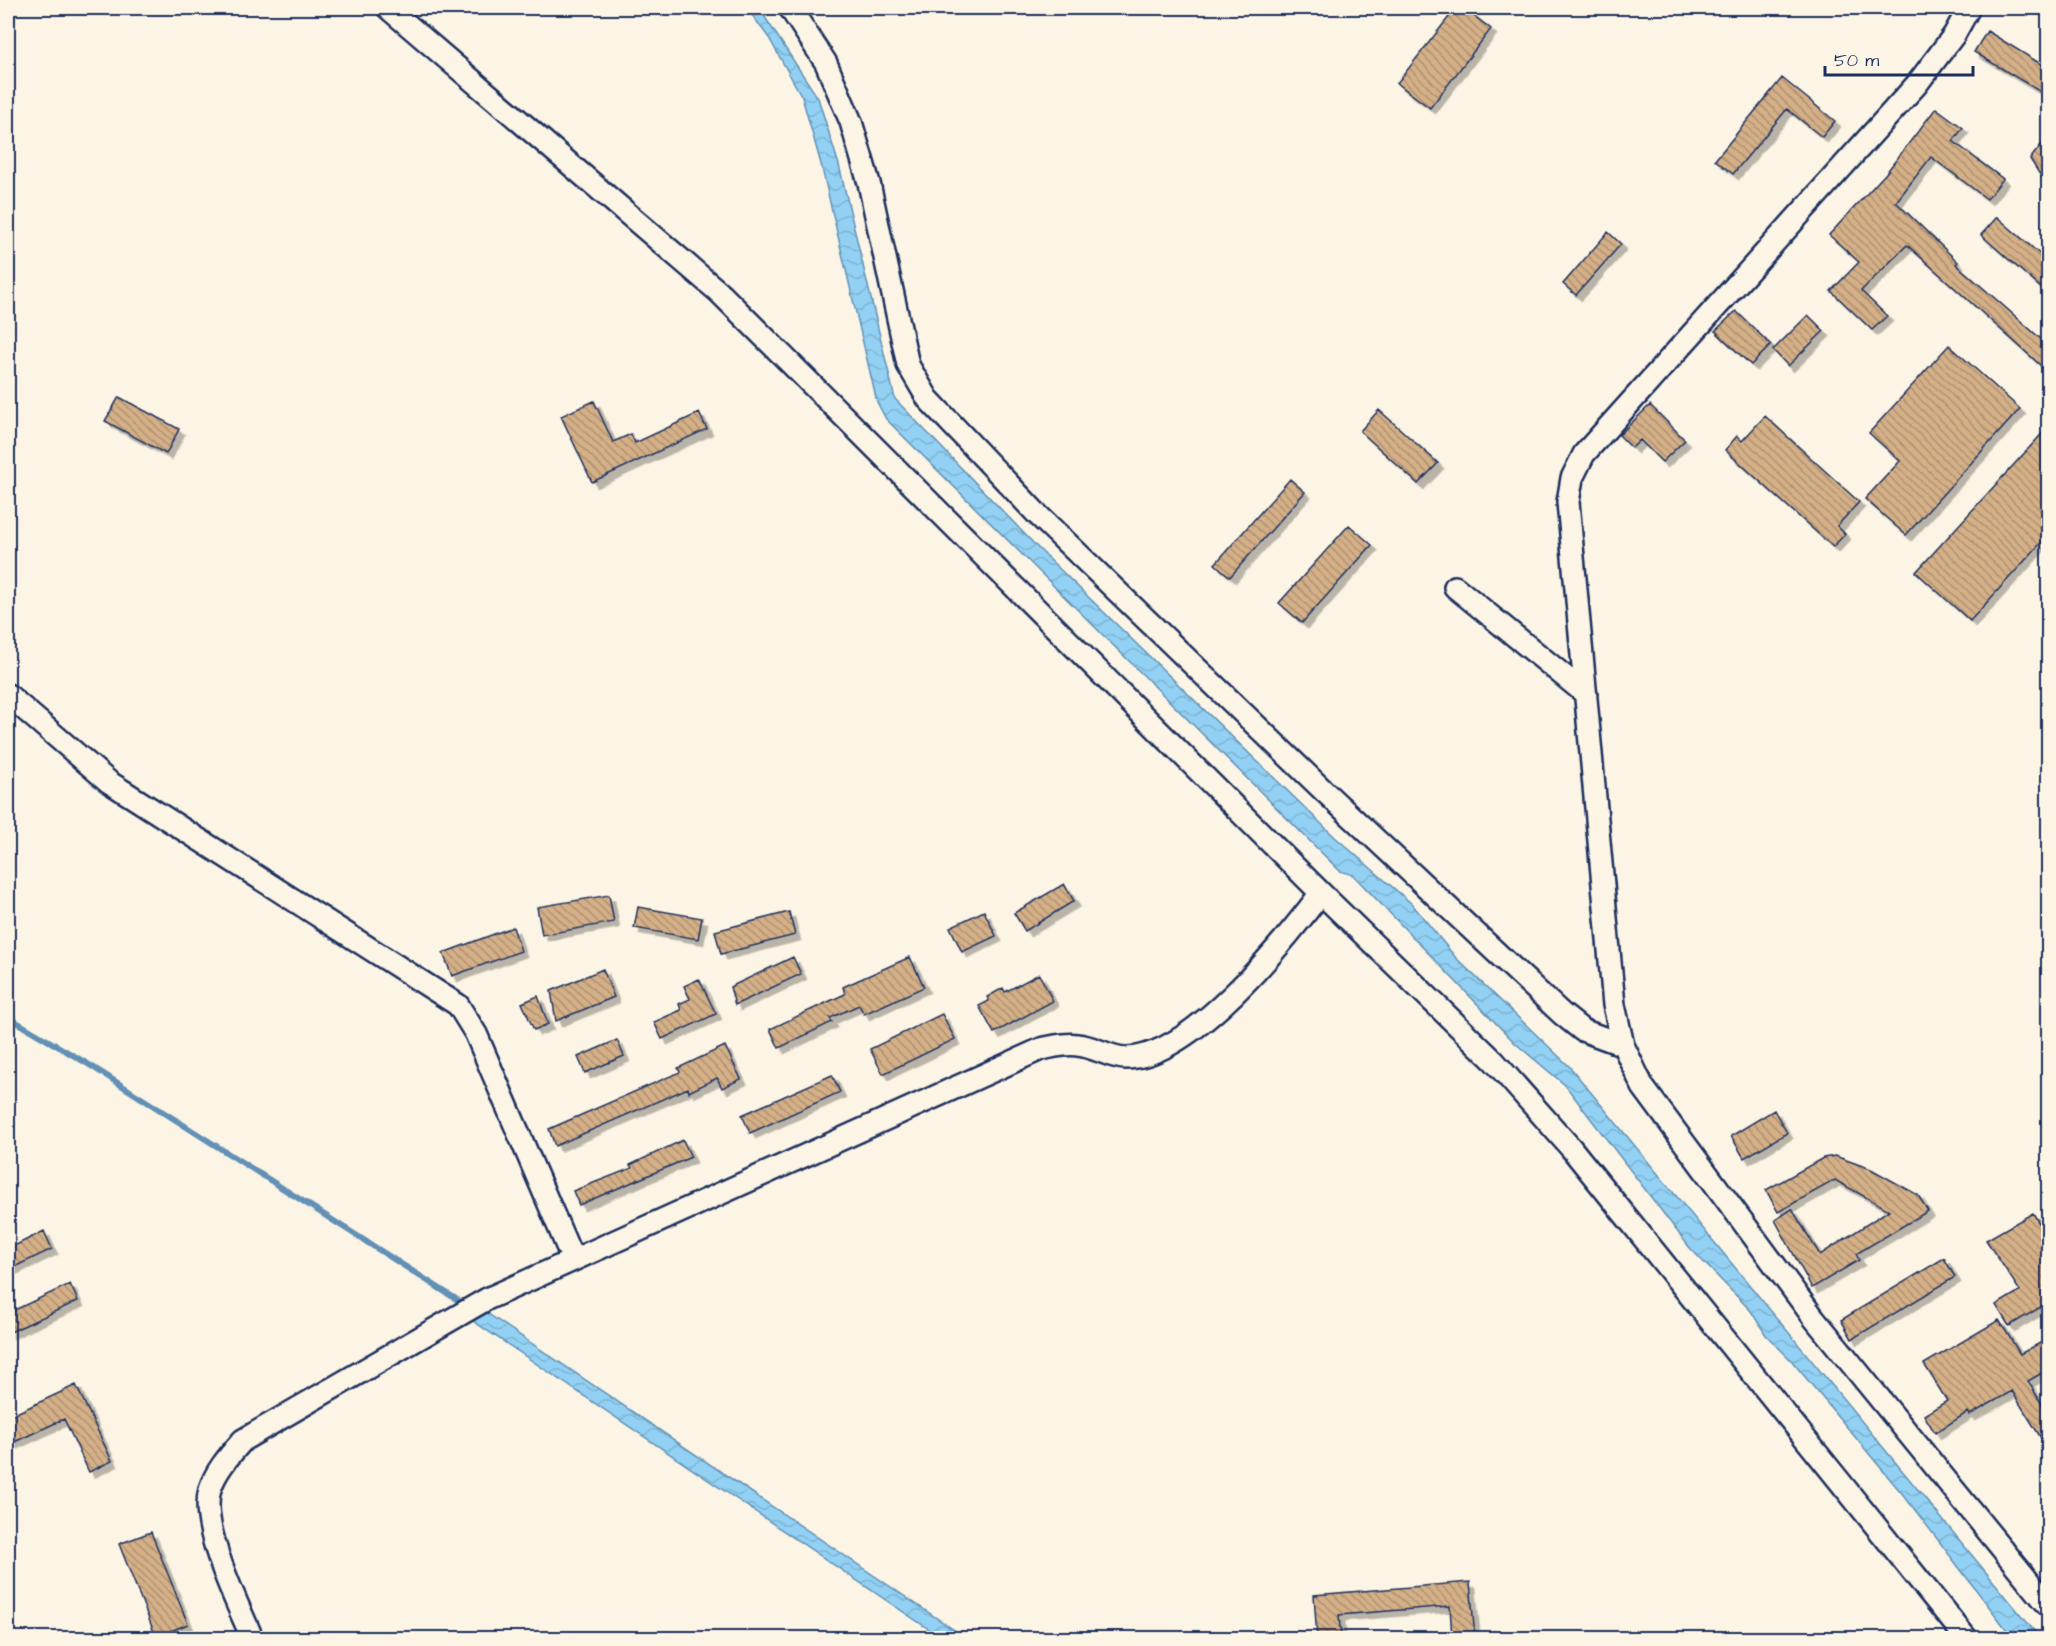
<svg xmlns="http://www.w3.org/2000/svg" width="2056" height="1646" viewBox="0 0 2056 1646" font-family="'Architects Daughter',sans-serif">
	<defs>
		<pattern id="water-waves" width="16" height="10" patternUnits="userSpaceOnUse" patternTransform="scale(1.5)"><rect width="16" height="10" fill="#92d1f3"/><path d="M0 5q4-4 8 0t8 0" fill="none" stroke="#7db4d3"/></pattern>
		<pattern id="building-back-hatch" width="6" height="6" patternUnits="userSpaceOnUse" patternTransform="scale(1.5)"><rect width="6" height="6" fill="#d5b087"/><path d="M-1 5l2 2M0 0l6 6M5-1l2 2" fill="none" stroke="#ac9072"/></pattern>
		<filter id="shadow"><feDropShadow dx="5.5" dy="5.5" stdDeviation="0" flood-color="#0004"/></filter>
	</defs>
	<rect width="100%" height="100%" fill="#fcf5e5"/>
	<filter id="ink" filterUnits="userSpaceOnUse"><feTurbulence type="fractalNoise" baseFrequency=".0167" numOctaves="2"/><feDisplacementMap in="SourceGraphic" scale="12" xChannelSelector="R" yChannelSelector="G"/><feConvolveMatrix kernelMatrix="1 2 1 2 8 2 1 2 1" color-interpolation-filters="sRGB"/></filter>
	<g filter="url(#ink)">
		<path fill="url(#water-waves)" stroke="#6290b7" stroke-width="1.5" d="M747 8H759L818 98 839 165 895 399 1039 549 1335 837 1412 904 1456 958 1570 1067 2040 1638H2013L1905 1497 1791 1360 1766 1335 1751 1311 1690 1248 1565 1085 1515 1043 1353 875 1340 871 886 419 877 402 821 164 802 97 769 38Z
			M481 1309 966 1638H942L473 1321 469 1312Z"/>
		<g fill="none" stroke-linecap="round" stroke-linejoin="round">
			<path stroke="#6290b7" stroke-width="6" d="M8 1017 88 1064 467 1306"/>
		</g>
		<path fill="url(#building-back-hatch)" stroke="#1b2f5e" stroke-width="1.5" filter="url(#shadow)" d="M1456 8H1464L1491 29 1430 108 1397 83Z
			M1987 31 2049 69V97L1974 52Z
			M1782 78 1835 121 1822 137 1787 109 1733 174 1715 160Z
			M1936 108 1963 128 1953 141 2003 179 1987 199 1931 157 1896 202 1958 262 1956 264 2049 346V373L1907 245 1861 291 1887 316 1872 330 1831 291 1859 262 1829 235 1886 173Z
			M2049 135V189L2030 159Z
			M1997 217 2049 262V295L1981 235Z
			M1608 232 1621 244 1576 295 1563 284Z
			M1736 311 1771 345 1751 365 1715 331Z
			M1808 315 1824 331 1788 366 1773 350Z
			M1949 345 2020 409 1906 535 1865 499 1900 461 1869 433Z
			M119 397 179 429 166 454 105 421Z
			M594 401 613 442 631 434 635 443 699 413 707 429 592 482 561 416Z
			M1650 405 1685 440 1662 462 1640 440 1632 448 1619 435Z
			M1379 410 1438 463 1418 484 1360 431Z
			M1765 416 1859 502 1837 526 1845 534 1833 547 1725 450 1737 436 1742 441Z
			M2049 426V534L1970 621 1916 572Z
			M1290 479 1305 492 1230 577 1215 564Z
			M1349 525 1372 545 1302 623 1279 603Z
			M1064 884 1074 901 1025 931 1014 913Z
			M609 895 614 922 542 935 537 907Z
			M638 907 702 918 698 939 634 928Z
			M984 911 996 936 962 952 950 927Z
			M789 912 795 935 721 954 715 931Z
			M513 927 521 951 452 976 443 953Z
			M793 957 801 974 735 1005 730 987Z
			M910 957 924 987 864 1014 859 1005 830 1018 832 1022 779 1048 770 1029 845 994 843 987Z
			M603 969 614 997 556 1021 551 991Z
			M1039 974 1053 1001 994 1033 979 1006 989 1001 987 997 1003 988 1005 992Z
			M699 979 716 1014 662 1039 654 1022 681 1010 679 1004 690 999 684 986Z
			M538 996 548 1024 534 1030 522 1003Z
			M942 1014 955 1039 883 1074 870 1049Z
			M617 1040 624 1056 585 1073 578 1057Z
			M725 1046 741 1079 722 1088 717 1078 689 1092 688 1088 555 1146 549 1129 680 1072 678 1068Z
			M832 1075 840 1092 750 1133 742 1115Z
			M1774 1110 1787 1133 1744 1158 1731 1136Z
			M683 1140 691 1157 579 1205 573 1191 632 1168 630 1165Z
			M1835 1156 1871 1169 1918 1195 1928 1211 1856 1254 1859 1260 1812 1288 1775 1220 1792 1209 1820 1255 1889 1210 1835 1180 1778 1212 1766 1190 1823 1158Z
			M2033 1213 2049 1240V1302L2009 1326 1996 1305 2020 1291 1986 1240Z
			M44 1231 52 1249 8 1270V1249Z
			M1944 1258 1955 1277 1852 1339 1841 1320Z
			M70 1284 78 1301 8 1333V1313Z
			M1999 1320 2020 1354 2049 1338V1369L2028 1381 2049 1416V1451L2012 1391 1970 1415 1968 1412 1935 1433 1924 1415 1947 1401 1924 1364Z
			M76 1385 112 1461 89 1472 64 1419 8 1445V1417Z
			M151 1532 188 1624 156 1637 119 1544Z
			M1470 1582 1475 1638H1452L1450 1606 1339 1615 1341 1638H1317L1314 1595Z"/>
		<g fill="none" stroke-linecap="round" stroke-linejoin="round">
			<defs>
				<path id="minor" d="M388 8 720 293 1321 893 1494 1061 1571 1148 1966 1638
					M790 8 826 63 851 122 869 183 908 365 928 399 1038 515 1325 792 1562 1014 1582 1030 1623 1045
					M1969 8 1954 35 1917 84 1584 454 1572 478 1568 502 1614 1005 1623 1045 1643 1087 1814 1318 2048 1605
					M1455 587 1586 694
					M8 695 109 782 458 1005 476 1034 573 1260
					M252 1638C237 1602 199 1527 210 1489 216 1470 230 1455 243 1440L487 1299 1041 1049C1052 1047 1066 1043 1077 1045 1094 1046 1110 1058 1126 1058 1191 1058 1284 942 1321 893"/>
			</defs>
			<use href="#minor" stroke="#1b2f5e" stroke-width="26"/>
			<use href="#minor" stroke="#fcf5e5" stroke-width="21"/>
		</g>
	</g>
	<rect width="2056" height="1646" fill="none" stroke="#fcf5e5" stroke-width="30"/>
	<rect x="15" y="15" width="2026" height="1616" fill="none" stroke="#1b2f5e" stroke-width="2" filter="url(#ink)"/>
	<path d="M1825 66v9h148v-9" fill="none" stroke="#1b2f5e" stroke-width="3"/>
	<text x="1834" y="66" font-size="18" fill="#1b2f5e" stroke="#fcf5e5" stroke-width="4.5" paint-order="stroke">50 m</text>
</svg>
